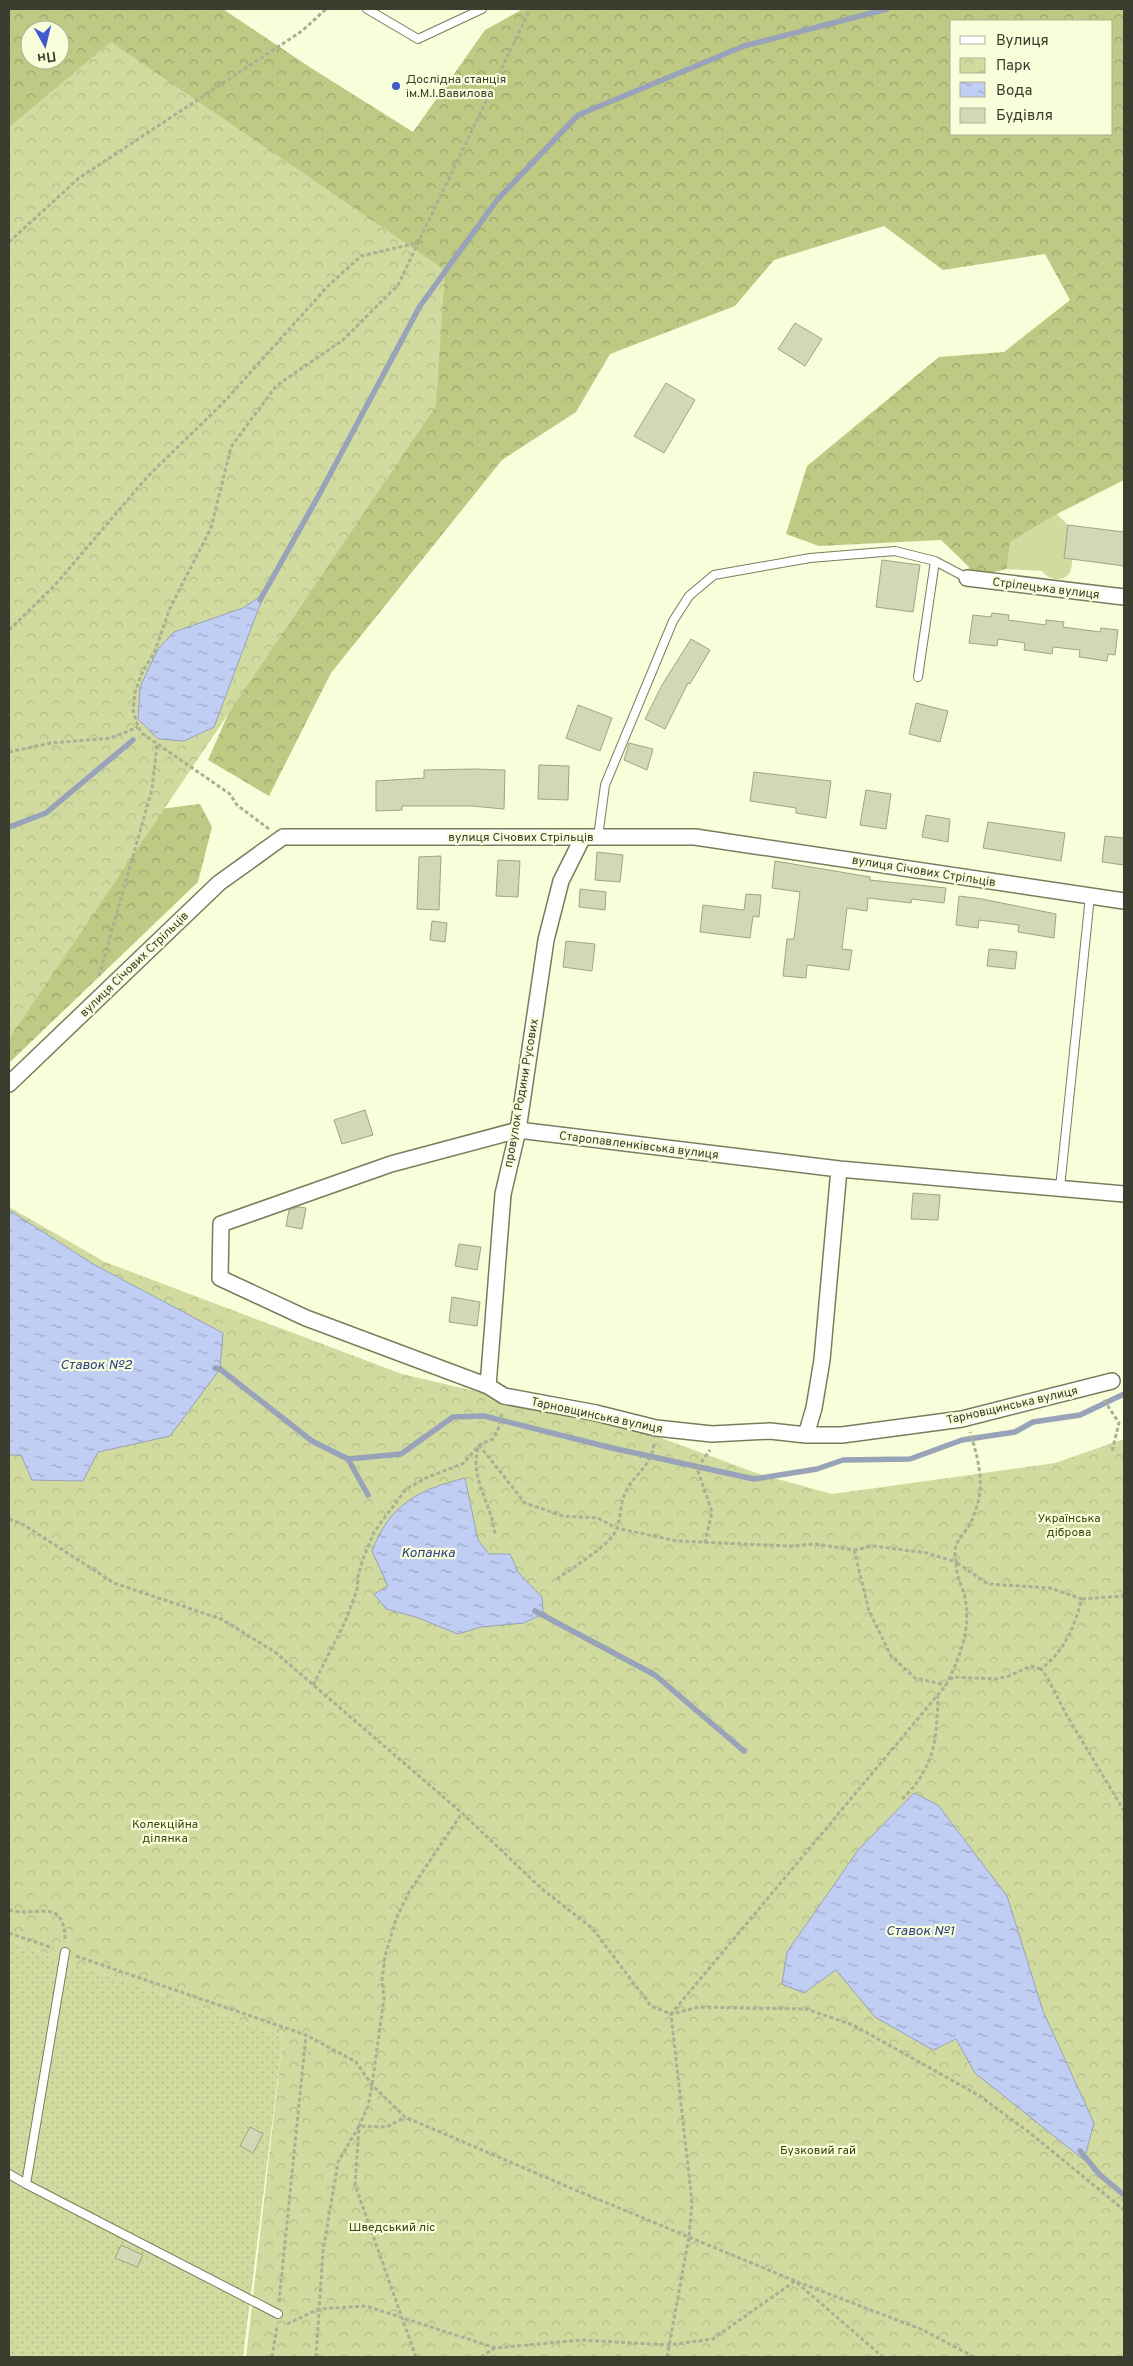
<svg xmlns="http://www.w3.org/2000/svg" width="1133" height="2366" viewBox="0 0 1133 2366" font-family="Overpass,sans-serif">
	<defs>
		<pattern id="forest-crowns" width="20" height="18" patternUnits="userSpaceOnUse" patternTransform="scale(1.25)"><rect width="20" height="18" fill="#bec983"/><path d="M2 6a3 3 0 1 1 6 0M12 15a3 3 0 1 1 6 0" fill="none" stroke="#9ca46c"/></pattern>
		<pattern id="park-crowns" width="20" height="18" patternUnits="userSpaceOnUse" patternTransform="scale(1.25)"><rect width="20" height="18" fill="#d1db9f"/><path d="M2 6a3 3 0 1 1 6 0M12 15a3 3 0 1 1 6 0" fill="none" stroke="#b4bd89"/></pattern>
		<pattern id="garden-dots" width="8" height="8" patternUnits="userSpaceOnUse" patternTransform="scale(1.25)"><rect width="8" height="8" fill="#d1db9f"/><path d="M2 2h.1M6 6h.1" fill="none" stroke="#b4bd89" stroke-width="1.8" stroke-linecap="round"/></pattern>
		<pattern id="water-ripples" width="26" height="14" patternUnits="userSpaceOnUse" patternTransform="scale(1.25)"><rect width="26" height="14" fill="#c0cef4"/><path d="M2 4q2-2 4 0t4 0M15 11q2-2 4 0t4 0" fill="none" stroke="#9da8c6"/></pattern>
	</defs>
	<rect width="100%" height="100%" fill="#f8feda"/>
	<path fill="#d1db9f" d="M1057 514 1068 525 1064 558 1072 559C1072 563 1072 568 1070 572 1064 583 1048 580 1042 571L1007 569 1010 542Z"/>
	<path fill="url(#forest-crowns)" fill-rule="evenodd" d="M9 9H223L308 66 413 132 485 30 523 9H1124V480L1057 514 1010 542 1007 569 967 578 969 567 941 540 819 546 786 534 807 466 939 357 1004 352 1070 300 1045 254 943 270 884 226 774 260 735 306 610 354 576 412 502 460 331 673 269 796 208 760 264 632 9 783ZM952 21H1112V134H952ZM30 30H60V60H30Z
		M200 804 212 827 198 882 9 1063V842L64 821Z"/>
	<path fill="url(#park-crowns)" d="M111 42 445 270 436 406 9 1039V127Z
		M9 1207 105 1262 402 1374 637 1429 759 1474 832 1494 1055 1463 1124 1439V2357H246L283 2036 9 1941Z"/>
	<path fill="url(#garden-dots)" d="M9 1941 283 2036 243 2357H9Z"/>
	<path fill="url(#water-ripples)" stroke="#98a2b9" d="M264 594 214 727 184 741 158 739 138 719 140 687 158 649 174 632 243 608Z
		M9 1210 93 1264 223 1333 220 1369 170 1436 98 1452 83 1481 32 1480 21 1455H9Z
		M465 1478 478 1540 489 1554H510L518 1572 542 1597 543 1614 524 1623 481 1627 458 1634 416 1617 386 1609 374 1594 388 1586 372 1551C390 1504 418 1490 465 1478Z
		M914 1793 938 1805 1007 1896 1043 2011 1094 2123 1084 2160 975 2073 956 2039 933 2050 875 2017 836 1970 804 1993 782 1984 787 1952 859 1849Z"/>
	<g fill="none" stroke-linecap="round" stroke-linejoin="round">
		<path stroke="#98a2b9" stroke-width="5.5" d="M260 600 319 495 420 306 497 200 578 115 744 46 887 9
			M9 827 46 813 133 740
			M215 1368 220 1369 312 1441 348 1459 401 1454 453 1417 484 1416 612 1448 754 1479 817 1469 843 1460 910 1459 962 1440 1015 1432 1033 1422 1080 1415 1124 1394
			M348 1459 368 1495
			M535 1611 655 1675 744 1751
			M1080 2151 1099 2174 1124 2195"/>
	</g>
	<path fill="#d2d8b5" stroke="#9fa583" d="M795 323 822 339 805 366 778 349Z
		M666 383 695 400 664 453 634 436Z
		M1068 525 1124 532V566L1064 558Z
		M882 560 920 565 913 612 876 607Z
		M992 613 1009 615 1008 620 1046 625V620L1064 622 1063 627 1100 632 1101 628 1118 630 1115 655 1108 654 1107 661 1079 657 1080 650 1053 647 1052 654 1024 650 1025 643 998 639 997 646 969 643 973 615 991 617Z
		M691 639 710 650 690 684 688 683 665 729 645 719 662 685Z
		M916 703 948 711 940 742 909 734Z
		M578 705 612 718 600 751 566 738Z
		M629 743 653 749 647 770 624 760Z
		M539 765 569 766 568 800 538 799Z
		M474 769 505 770 504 809 472 806H402V810L376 811V781L424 778V770Z
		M754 772 831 781 826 818 796 813V808L750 801Z
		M866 790 891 794 886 829 860 825Z
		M926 815 950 819 948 842 922 837Z
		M988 822 1065 833 1061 861 983 848Z
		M1105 836 1124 838V865L1102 862Z
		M597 852 623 855 620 882 595 880Z
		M441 856 439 910 417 909 419 857Z
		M498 860 520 861 518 897 496 896Z
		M775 861 870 877V880L946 888 944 903 912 899 911 903 868 898 867 911 847 908 842 949 852 950 849 970 807 965 806 978 783 976 787 939H794L800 892 772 888Z
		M580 889 606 892 605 910 579 907Z
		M746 894 761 895 759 917 753 916 750 938 700 932 703 905 744 910Z
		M959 896 982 899 1056 914 1054 938 1018 932 1019 925 979 920 978 928 956 925Z
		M432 921 447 923 445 942 430 940Z
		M566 941 595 944 592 971 563 967Z
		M989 949 1017 952 1015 969 987 966Z
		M365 1110 373 1135 342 1144 334 1120Z
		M913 1193 940 1195 938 1220 911 1219Z
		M298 1207 306 1208 302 1229 286 1226 289 1210Z
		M459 1244 481 1247 477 1270 455 1266Z
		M452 1297 480 1302 477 1326 449 1322Z
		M250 2127 263 2134 253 2153 240 2146Z
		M121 2245 143 2255 137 2267 115 2258Z"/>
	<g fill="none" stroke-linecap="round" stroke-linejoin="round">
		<defs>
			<path id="service" d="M367 9 418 39 482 9
				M918 677 935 561
				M598 837 605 785 673 621 689 596 714 575 810 558 895 551 935 561 967 578
				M1060 1188 1090 896
				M9 2174 26 2184 65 1952
				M26 2184 278 2314"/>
			<path id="minor" d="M967 578 1124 597
				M9 1084 219 883 283 837H695L1124 901
				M1112 1381 962 1419 842 1435H806L770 1431 712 1434 656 1428 596 1413 504 1396 488 1386 306 1318 220 1278 221 1224 391 1164 518 1130 839 1169 1124 1194
				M488 1386 503 1194 518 1130 546 940 561 881 583 837
				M806 1435 814 1408 822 1360 839 1169"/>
		</defs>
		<use href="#service" stroke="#787e5d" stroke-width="10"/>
		<use href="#minor" stroke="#787e5d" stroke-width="18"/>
		<path stroke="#abb095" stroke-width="3" stroke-dasharray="4 2.5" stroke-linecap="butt" d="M9 242 79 178 302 31 326 9
			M9 630 55 585 148 476 223 403 328 286 361 256 417 243
			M9 752 51 743 111 738 138 727
			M269 829 237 805 230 794 143 734 138 727 133 710 135 692 142 673 155 651 170 608 211 528 231 447 276 386 343 340 398 285 530 9
			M99 976 152 789 157 745
			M1104 1400 1119 1423 1112 1451
			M479 1445 525 1503 563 1516 598 1518 616 1528 677 1541 790 1546 816 1544 854 1550 873 1546 927 1553 956 1562C952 1541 961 1540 970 1524 973 1518 976 1509 978 1502 984 1480 977 1454 970 1432
			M478 1448C469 1479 493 1505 495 1536
			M9 1519 24 1525 114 1583 221 1619 275 1652 462 1813 542 1889 592 1928 651 2006 671 2014 946 1685C959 1659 970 1632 966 1603 964 1589 956 1578 956 1562L988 1584 1050 1588 1082 1599C1073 1629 1066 1649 1041 1669L1047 1677 1066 1714 1124 1811
			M705 1543 712 1512 698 1471 700 1464 710 1450
			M854 1550 869 1611 891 1656 915 1678 946 1685
			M557 1579C571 1569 606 1547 614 1534 622 1521 619 1503 627 1489 637 1472 651 1466 654 1444
			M1082 1599 1124 1596
			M950 1680 953 1677 995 1679 1009 1676 1031 1666 1041 1669
			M313 1685 345 1622 357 1590 358 1576 363 1559 374 1532 406 1489 426 1478 464 1463 479 1445 493 1439 499 1427 502 1412
			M902 1799C935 1768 937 1739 938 1696
			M9 1910C38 1918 65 1895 65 1942
			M9 1933 53 1948
			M76 1956 306 2035 356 2062 372 2085 405 2117 566 2186 795 2281 883 2357
			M279 2302 306 2035
			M287 2324 319 2309 366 2306 496 2348 581 2340 669 2345 713 2339 795 2281 923 2330 974 2357
			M272 2357 277 2326
			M316 2357 323 2251 338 2162 359 2126 387 2127 405 2117
			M416 2357 355 2185 359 2126 368 2106 372 2085 384 1998 382 1980 385 1956 396 1919 409 1892 462 1813
			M481 2357 495 2348
			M667 2357 689 2237 692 2202 671 2014 699 2007 806 2009 853 2025 980 2096 1030 2133 1124 2210"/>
		<use href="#service" stroke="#fff" stroke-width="8"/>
		<use href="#minor" stroke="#fff" stroke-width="15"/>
	</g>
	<circle fill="#405acd" stroke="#f8feda" stroke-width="2" cx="396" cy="86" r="5"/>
	<g text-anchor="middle" stroke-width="4.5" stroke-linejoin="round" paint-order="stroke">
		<g font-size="12" fill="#3b3d2f" stroke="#f8feda" text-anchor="start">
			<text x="406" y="83">Дослідна станція<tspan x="406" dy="14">ім.М.І.Вавилова</tspan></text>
		</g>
		<g font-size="12" fill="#3b3d2f" stroke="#f8feda">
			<text transform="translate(1046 588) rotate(7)" y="4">Стрілецька вулиця</text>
			<text x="521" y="841">вулиця Січових Стрільців</text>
			<text transform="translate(924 871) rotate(9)" y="4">вулиця Січових Стрільців</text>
			<text transform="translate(134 964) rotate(-44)" y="4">вулиця Січових Стрільців</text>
			<text transform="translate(521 1093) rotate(-80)" y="4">провулок Родини Русових</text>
			<text transform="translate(639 1145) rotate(7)" y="4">Старопавленківська вулиця</text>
			<text transform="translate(1012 1405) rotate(-13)" y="4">Тарновщинська вулиця</text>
			<text transform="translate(597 1415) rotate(12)" y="4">Тарновщинська вулиця</text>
		</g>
		<g font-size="12" fill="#3d430e" stroke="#f8feda">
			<text x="1069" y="1522">Українська<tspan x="1069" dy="14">діброва</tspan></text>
			<text x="165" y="1828">Колекційна<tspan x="165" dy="14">ділянка</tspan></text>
			<text x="818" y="2154">Бузковий гай</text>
			<text x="392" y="2231">Шведський ліс</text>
		</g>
		<g font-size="14" font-style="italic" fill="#2f428b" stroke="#f8feda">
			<text x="96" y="1369">Ставок №2</text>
			<text x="428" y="1557">Копанка</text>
			<text x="920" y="1935">Ставок №1</text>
		</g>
	</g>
	<rect width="1133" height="2366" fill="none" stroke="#3b3d2f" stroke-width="20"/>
	<rect x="950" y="20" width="162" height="115" fill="#f8feda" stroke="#acb196"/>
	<rect x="960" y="36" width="25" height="8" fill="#ffffff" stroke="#acb196"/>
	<text x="996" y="45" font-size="15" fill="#3b3d2f">Вулиця</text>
	<rect x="960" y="58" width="25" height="15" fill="url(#park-crowns)" stroke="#acb196"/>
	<text x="996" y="70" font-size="15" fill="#3b3d2f">Парк</text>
	<rect x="960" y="82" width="25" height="15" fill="url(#water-ripples)" stroke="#acb196"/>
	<text x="996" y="95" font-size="15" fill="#3b3d2f">Вода</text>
	<rect x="960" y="108" width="25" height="15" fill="#d2d8b5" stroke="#acb196"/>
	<text x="996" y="120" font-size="15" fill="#3b3d2f">Будівля</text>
	<g transform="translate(45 45) rotate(172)"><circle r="24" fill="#f8feda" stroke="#acb196"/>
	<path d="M0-4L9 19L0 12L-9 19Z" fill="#405acd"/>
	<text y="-8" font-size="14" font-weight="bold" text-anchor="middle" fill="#3b3d2f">Пн</text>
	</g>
</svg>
